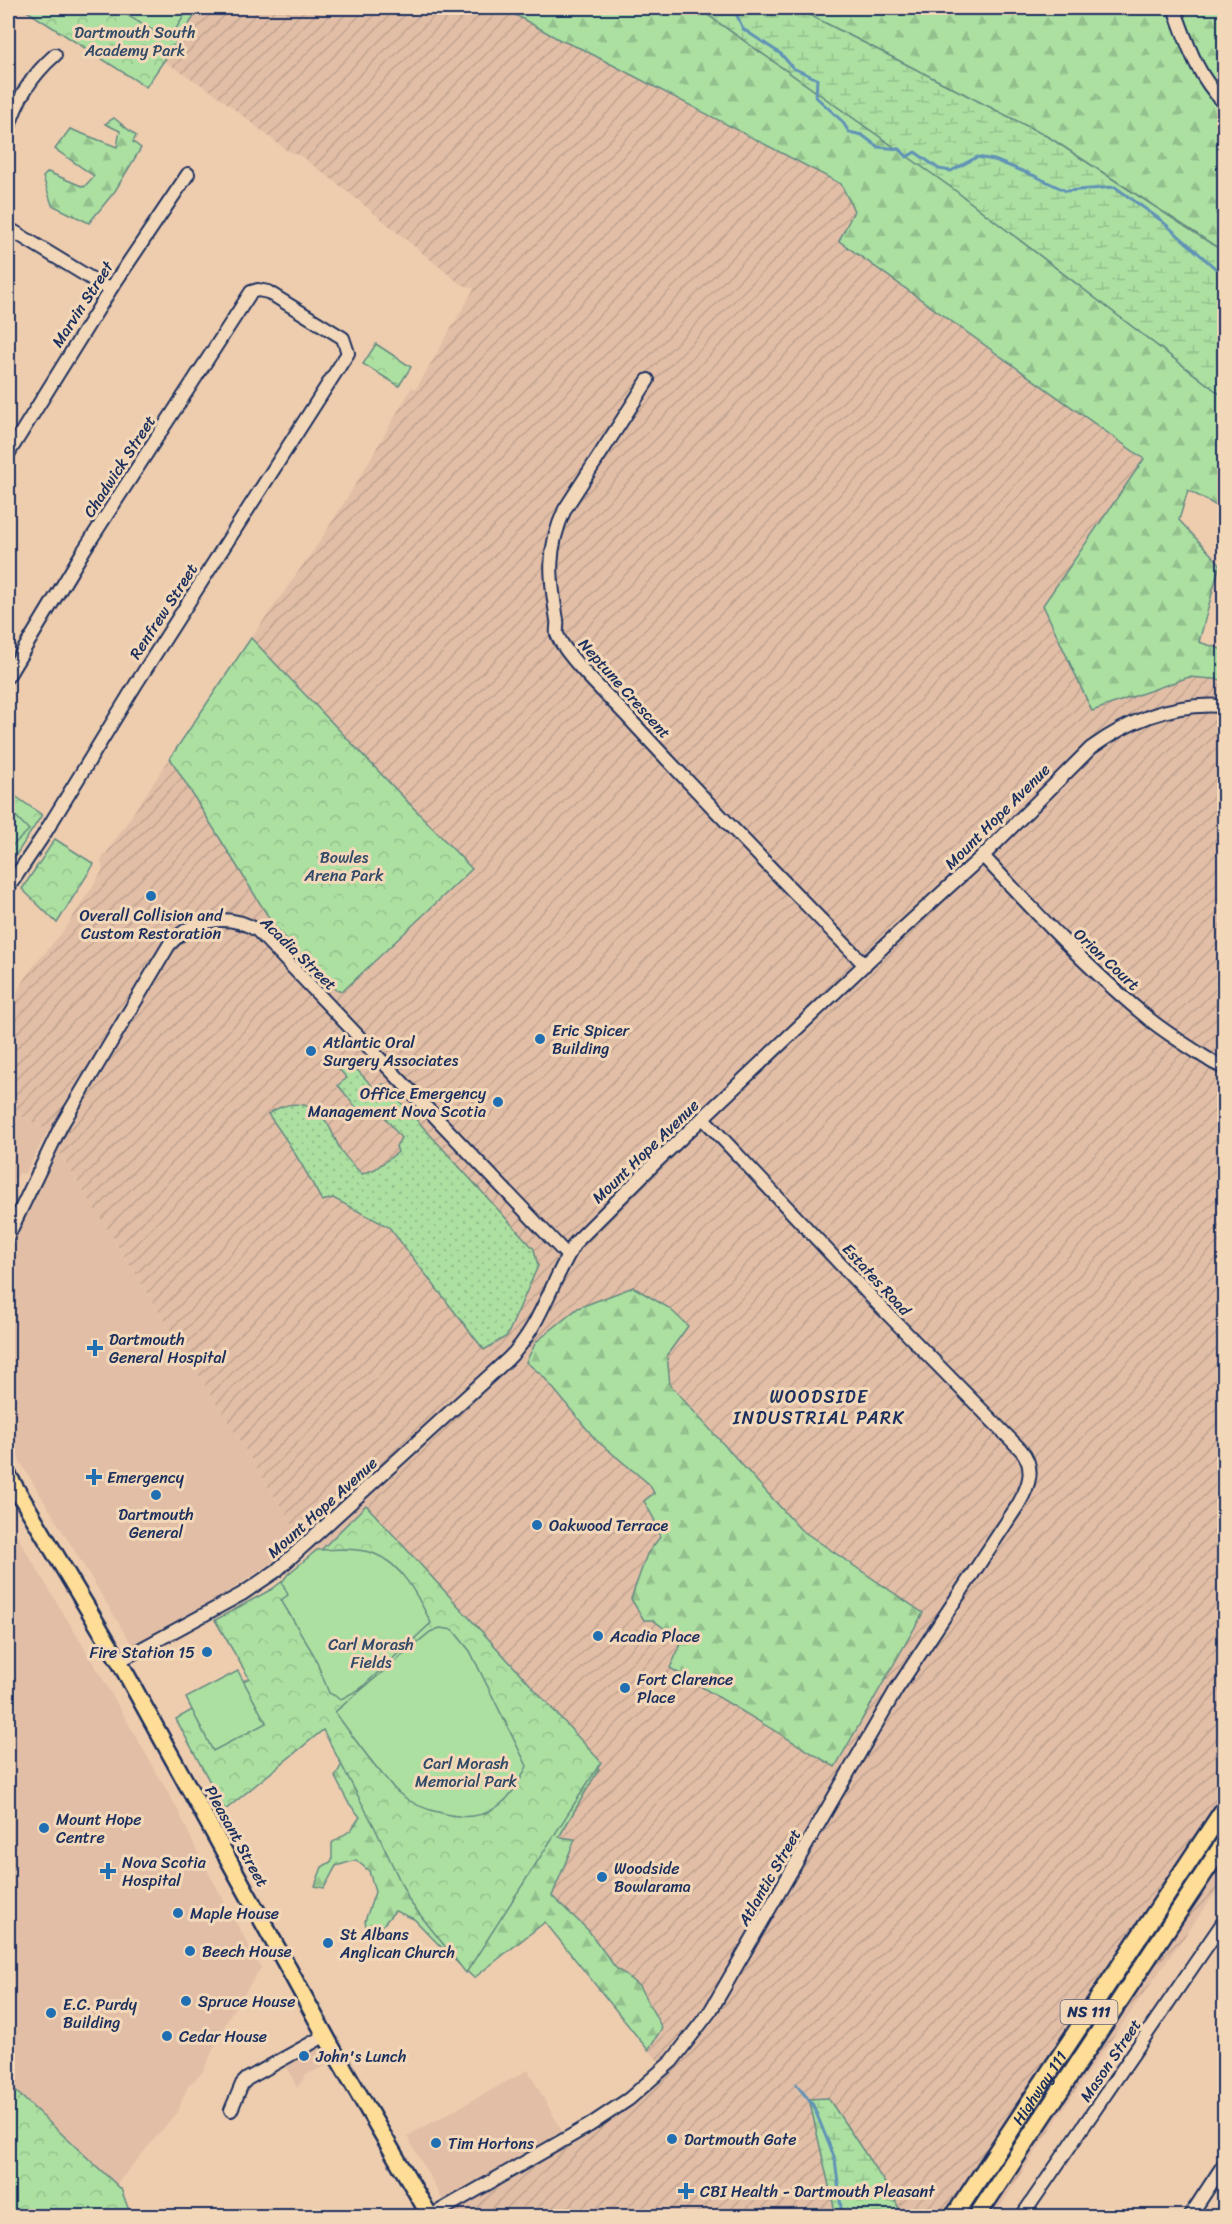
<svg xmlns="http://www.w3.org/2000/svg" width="1232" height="2224" viewBox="0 0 1232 2224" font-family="Sriracha,sans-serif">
	<defs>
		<pattern id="industrial-furrows" width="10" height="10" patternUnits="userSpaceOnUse" patternTransform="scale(1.5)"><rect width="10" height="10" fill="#e2bea6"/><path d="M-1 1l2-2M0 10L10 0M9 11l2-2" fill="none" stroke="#c1a491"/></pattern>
		<pattern id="grass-dots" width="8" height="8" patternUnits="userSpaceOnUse" patternTransform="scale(1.5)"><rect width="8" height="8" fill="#ace0a1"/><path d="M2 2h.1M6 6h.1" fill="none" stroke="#93c08d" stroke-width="1.8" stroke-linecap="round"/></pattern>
		<pattern id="forest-firs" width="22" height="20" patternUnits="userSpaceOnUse" patternTransform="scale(1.5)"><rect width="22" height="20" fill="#ace0a1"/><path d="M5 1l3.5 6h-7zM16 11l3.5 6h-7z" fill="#93c08d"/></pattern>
		<pattern id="wetland-marsh" width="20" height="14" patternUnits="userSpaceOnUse" patternTransform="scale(1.5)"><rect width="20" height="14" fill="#ace0a1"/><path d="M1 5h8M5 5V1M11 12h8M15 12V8" fill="none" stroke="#93c08d"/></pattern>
		<pattern id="park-crowns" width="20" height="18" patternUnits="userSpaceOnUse" patternTransform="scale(1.5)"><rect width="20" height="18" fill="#ace0a1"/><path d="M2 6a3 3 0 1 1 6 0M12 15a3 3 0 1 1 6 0" fill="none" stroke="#93c08d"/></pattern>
	</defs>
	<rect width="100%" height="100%" fill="#eecdaf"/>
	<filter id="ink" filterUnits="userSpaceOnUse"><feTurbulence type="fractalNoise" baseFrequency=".0167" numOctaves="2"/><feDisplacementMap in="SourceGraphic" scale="12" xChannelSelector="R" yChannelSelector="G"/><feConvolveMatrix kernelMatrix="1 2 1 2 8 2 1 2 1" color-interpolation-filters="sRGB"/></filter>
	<g filter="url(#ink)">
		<path fill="#e2bea6" d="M8 1108 48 1131 25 1174 19 1173 8 1196Z
			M58 1150 303 1542 207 1606 134 1648 8 1442V1255Z
			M8 1521 100 1674 177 1808 197 1851 261 1968 230 2015 202 2073 188 2086 177 2112 116 2185 8 2084Z
			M319 2040 329 2064 306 2075 297 2088 283 2059Z
			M528 2070 567 2140 798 2095 446 2206 407 2136Z"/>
		<path fill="url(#industrial-furrows)" fill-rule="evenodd" d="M200 8H503L560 40 582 49 841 185 854 211 839 241 1144 460 1043 605 1093 711 1189 677 1224 680V1881L1086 2075 994 2216H902L892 2195 828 2098 809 2099 836 2216H435L567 2140 664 2066 648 2050 545 1921 366 1505 313 1558 58 1150 48 1131 8 1108V1006L32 968 65 929 103 870 101 861 170 758 274 926 337 990 311 699 251 638 318 544 357 482 412 387 416 389 474 289 459 283 343 188 302 157 286 150 214 93 162 60ZM346 1059 373 1087 528 1290 484 1350 389 1227 333 1198 283 1138 280 1130 269 1114 325 1119 341 1151 362 1174 375 1169 399 1152 401 1139 379 1111 363 1116 338 1085 347 1078ZM633 1287 688 1326 667 1355 670 1385 701 1417 750 1475 800 1529 923 1613 682 1642 653 1620 631 1599 647 1554 661 1537 654 1519 644 1501 654 1493 649 1484 596 1440 543 1376 526 1362 536 1342 578 1308Z"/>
		<path fill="url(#grass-dots)" stroke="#648880" stroke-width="1.5" d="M346 1058 373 1087 384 1084 534 1249 538 1266 507 1336 484 1350 389 1227 333 1198 322 1201C306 1171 289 1142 268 1114 287 1100 311 1100 325 1120 332 1129 335 1140 340 1149 345 1158 354 1166 362 1174L375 1169 398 1152 396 1146 401 1138 380 1111 363 1116 338 1085 347 1078 338 1068Z"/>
		<path fill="url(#forest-firs)" stroke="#648880" stroke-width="1.5" d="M503 8H698L952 188 1224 397V510L1188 490 1179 520 1220 564 1199 642 1224 650V680L1189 677 1092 711 1043 605 1144 459 839 241 854 211 841 184 582 49 560 40Z
			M796 8H1224V203L1216 213 1224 223V252L1050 138Z
			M114 118 136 136 133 142 141 148 115 191 89 223 52 205 43 177 48 172 84 187 94 176 55 149 70 129 117 147 120 131 105 124Z
			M633 1287 669 1308 688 1326 667 1355 670 1385 800 1529 923 1613 835 1767 670 1668 682 1642 653 1620H644L631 1599 647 1554 660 1537 654 1519 644 1501 654 1493 649 1484 596 1440 543 1376 526 1362 536 1342 578 1308Z
			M587 1762 599 1769 559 1837 575 1839 552 1896 588 1930 615 1967 639 1986 662 2028 648 2050 545 1922 474 1978 443 1949 414 1919 395 1911 369 1941 365 1921 375 1892 369 1871 356 1860 336 1866 324 1888 315 1886 322 1867 332 1861V1843L351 1830 360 1817 348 1802 335 1777 342 1764Z"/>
		<path fill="url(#wetland-marsh)" stroke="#648880" stroke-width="1.5" d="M698 8H796L1050 138 1224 252V397L952 188Z
			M828 2098 893 2195 902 2216H836L809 2099Z"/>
		<path fill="url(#park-crowns)" stroke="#648880" stroke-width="1.5" d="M22 8H200L146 87Z
			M376 344 411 367 399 386 363 364Z
			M251 638 472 869 343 991 335 989 274 926 170 758Z
			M8 791 42 815 12 861 8 856Z
			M55 839 94 864 57 923 22 889Z
			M366 1505 601 1762 466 1973 410 1902 374 1826 323 1730 225 1810 176 1719 249 1678 215 1620 272 1589 313 1558Z
			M8 2084 121 2189 131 2216H8Z"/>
		<path fill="#ace0a1" stroke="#648880" stroke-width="1.5" d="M115 8H189L169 40Z
			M8 808 29 830 12 846 8 842Z
			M346 1549C356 1550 366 1550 375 1554 403 1565 418 1597 431 1623L360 1689 341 1699 329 1693 314 1655 281 1600 288 1595 282 1582 288 1574 317 1550Z
			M440 1628 453 1630 470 1651 527 1766C510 1805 485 1825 442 1813 427 1810 412 1804 400 1794 393 1789 388 1780 382 1774 365 1754 350 1733 335 1712L430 1632Z
			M238 1671 266 1723 213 1751 186 1698Z"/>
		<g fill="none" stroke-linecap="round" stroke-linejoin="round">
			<path stroke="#6092b6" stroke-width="3" d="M714 8 725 12 736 13 743 29 781 54 793 68 817 79 816 97 842 121 849 132 862 135 878 147 900 149 907 157 915 152 939 169 951 171 977 157 994 160 1035 176 1066 191 1115 187 1162 221 1224 276
				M796 2084 813 2105 835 2159 842 2216"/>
			<defs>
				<path id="minor" d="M1174 8C1188 45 1196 74 1224 103
					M8 130C17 99 31 76 55 55
					M8 228 110 290
					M648 380 565 509C546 550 550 578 557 620 558 625 556 630 557 634 565 656 608 696 625 714 703 799 784 882 865 965
					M8 454 110 290 188 174
					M8 676 84 550 251 292 258 290 268 292 343 338 348 353 136 684 43 836 8 888
					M983 856C1036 913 1089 970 1149 1019 1169 1035 1192 1049 1214 1063L1224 1068
					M8 1236 61 1126 169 945C192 919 227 912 257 930L567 1255
					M119 1661 242 1594 276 1571 508 1359C541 1327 551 1280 576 1242L654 1164 899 932 988 851 1091 748C1131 719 1175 702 1224 706
					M231 2110 242 2084 247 2079 326 2035
					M431 2216 590 2125 629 2099 672 2061 711 2010 896 1690 1018 1505C1029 1486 1036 1468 1021 1450L875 1301 703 1118
					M1022 2216 1224 1921
					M1190 2216 1224 2164"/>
				<path id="major" d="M8 1475 119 1661 335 2053 430 2216"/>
				<g id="highway">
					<path id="s1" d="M954 2216 1224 1809"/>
					<path d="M977 2216 1224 1843"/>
				</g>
			</defs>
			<use href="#minor" stroke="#1b2f5e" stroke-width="16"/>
			<use href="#major" stroke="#1b2f5e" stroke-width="20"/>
			<use href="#highway" stroke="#1b2f5e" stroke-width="21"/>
			<use href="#minor" stroke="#f2d8b9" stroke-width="12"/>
			<use href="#major" stroke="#fedd96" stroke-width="15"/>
			<use href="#highway" stroke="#fedd96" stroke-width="16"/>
		</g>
	</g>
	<g fill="#1f6fb2" stroke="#f2d8b9" stroke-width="2">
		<circle cx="151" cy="896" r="6"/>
		<circle cx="540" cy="1039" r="6"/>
		<circle cx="311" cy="1051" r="6"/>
		<circle cx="498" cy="1102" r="6"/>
		<path d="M92 1339h6v6h6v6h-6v6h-6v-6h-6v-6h6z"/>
		<path d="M91 1468h6v6h6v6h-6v6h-6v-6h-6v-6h6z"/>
		<circle cx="156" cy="1495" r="6"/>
		<circle cx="537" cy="1525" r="6"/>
		<circle cx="598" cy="1636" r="6"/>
		<circle cx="207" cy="1652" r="6"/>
		<circle cx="625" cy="1688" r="6"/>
		<circle cx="44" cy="1828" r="6"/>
		<path d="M105 1862h6v6h6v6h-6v6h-6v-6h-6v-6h6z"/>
		<circle cx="602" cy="1877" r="6"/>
		<circle cx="178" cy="1913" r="6"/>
		<circle cx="328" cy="1943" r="6"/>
		<circle cx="190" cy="1951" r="6"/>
		<circle cx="186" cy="2001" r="6"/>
		<circle cx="51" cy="2013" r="6"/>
		<circle cx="167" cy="2036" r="6"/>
		<circle cx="304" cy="2056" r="6"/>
		<circle cx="672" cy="2139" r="6"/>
		<circle cx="436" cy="2143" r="6"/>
		<path d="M683 2182h6v6h6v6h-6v6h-6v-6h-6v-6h6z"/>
	</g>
	<g text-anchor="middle" stroke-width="6" stroke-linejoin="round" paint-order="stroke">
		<rect fill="#f2d8b9" stroke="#5c6279" stroke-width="1.5" x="1060.5" y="2000" width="57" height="24" rx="4.5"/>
		<g font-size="15" font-weight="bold" fill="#1b2f5e">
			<text x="1089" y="2017">NS 111</text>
		</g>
		<g font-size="16" fill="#314a68" stroke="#f2d8b9">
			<text x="135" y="38">Dartmouth South<tspan x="135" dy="18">Academy Park</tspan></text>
			<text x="344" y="863">Bowles<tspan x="344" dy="18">Arena Park</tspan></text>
			<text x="371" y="1650">Carl Morash<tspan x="371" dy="18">Fields</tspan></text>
			<text x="466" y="1769">Carl Morash<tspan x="466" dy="18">Memorial Park</tspan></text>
		</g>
		<g font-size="16" fill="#1b2f5e" stroke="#f2d8b9">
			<text transform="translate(82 304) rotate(-57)" y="6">Marvin Street</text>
			<text transform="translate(119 466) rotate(-57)" y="6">Chadwick Street</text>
			<text transform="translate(163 611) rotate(-57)" y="6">Renfrew Street</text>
			<text transform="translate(625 688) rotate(48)" y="6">Neptune Crescent</text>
			<text transform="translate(997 816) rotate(-45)" y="6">Mount Hope Avenue</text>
			<text transform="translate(299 953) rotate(44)" y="6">Acadia Street</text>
			<text transform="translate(1107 959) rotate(43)" y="6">Orion Court</text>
			<text transform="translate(645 1151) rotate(-44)" y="6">Mount Hope Avenue</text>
			<text transform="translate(877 1279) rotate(47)" y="6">Estates Road</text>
			<text transform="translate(322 1507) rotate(-42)" y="6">Mount Hope Avenue</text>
			<text transform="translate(237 1836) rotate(61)" y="6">Pleasant Street</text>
			<text transform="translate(769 1877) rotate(-60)" y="6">Atlantic Street</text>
			<text transform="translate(1110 2060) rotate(-56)" y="6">Mason Street</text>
			<text dy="6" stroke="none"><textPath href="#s1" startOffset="154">Highway 111</textPath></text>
		</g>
		<g font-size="16" fill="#1b2f5e" stroke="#f2d8b9" text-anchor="start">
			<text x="151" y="921" text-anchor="middle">Overall Collision and<tspan x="151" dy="18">Custom Restoration</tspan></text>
			<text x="552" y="1036">Eric Spicer<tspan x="552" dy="18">Building</tspan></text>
			<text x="323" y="1048">Atlantic Oral<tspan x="323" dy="18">Surgery Associates</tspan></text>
			<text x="486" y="1099" text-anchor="end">Office Emergency<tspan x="486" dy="18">Management Nova Scotia</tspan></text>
			<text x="109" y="1345">Dartmouth<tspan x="109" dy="18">General Hospital</tspan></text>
			<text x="107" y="1483">Emergency</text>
			<text x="156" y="1520" text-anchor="middle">Dartmouth<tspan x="156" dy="18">General</tspan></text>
			<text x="549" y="1531">Oakwood Terrace</text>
			<text x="610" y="1642">Acadia Place</text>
			<text x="195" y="1658" text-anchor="end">Fire Station 15</text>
			<text x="637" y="1685">Fort Clarence<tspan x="637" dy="18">Place</tspan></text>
			<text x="56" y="1825">Mount Hope<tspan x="56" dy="18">Centre</tspan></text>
			<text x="122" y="1868">Nova Scotia<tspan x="122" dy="18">Hospital</tspan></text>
			<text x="614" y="1874">Woodside<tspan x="614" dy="18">Bowlarama</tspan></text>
			<text x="190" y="1919">Maple House</text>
			<text x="340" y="1940">St Albans<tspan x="340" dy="18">Anglican Church</tspan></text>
			<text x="202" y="1957">Beech House</text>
			<text x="198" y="2007">Spruce House</text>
			<text x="63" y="2010">E.C. Purdy<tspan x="63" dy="18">Building</tspan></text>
			<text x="179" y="2042">Cedar House</text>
			<text x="316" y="2062">John's Lunch</text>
			<text x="684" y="2145">Dartmouth Gate</text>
			<text x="448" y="2149">Tim Hortons</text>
			<text x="700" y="2197">CBI Health - Dartmouth Pleasant</text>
		</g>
		<g font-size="18" letter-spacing="1.5" fill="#1b2f5e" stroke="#f2d8b9">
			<text x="819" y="1403">WOODSIDE<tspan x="819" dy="21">INDUSTRIAL PARK</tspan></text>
		</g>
	</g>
	<rect width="1232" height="2224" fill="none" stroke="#f2d8b9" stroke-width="30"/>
	<rect x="15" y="15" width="1202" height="2194" fill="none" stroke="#1b2f5e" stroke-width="2" filter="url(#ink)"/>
</svg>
